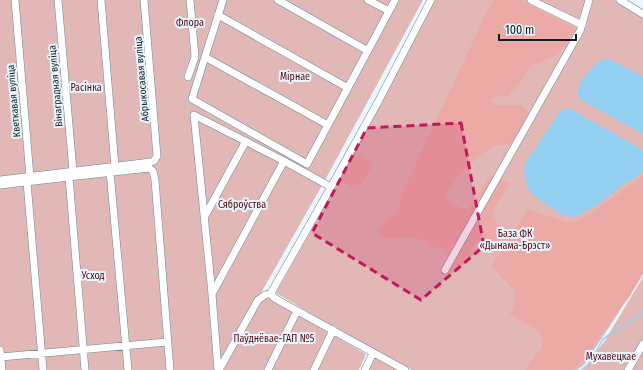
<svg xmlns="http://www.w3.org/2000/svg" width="643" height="370" viewBox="0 0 643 370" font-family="'Fira Sans Condensed',sans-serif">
	<rect width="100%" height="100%" fill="#eaf6fd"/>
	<path fill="#e1b8b6" d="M0 0H423L325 180 261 293 366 354 359 370H0Z
		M435 0H529L581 27H585L593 0H618L643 14V269L619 312 584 365 577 370H412L347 335 276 293 339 180 347 185 375 164 354 152Z
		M532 0H586L579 22Z
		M643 277V370H583L606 339Z
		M375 357 399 370H368Z"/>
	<path fill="#ebaaa6" d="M494 0H520L575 28 565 47 550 58 531 66 522 80 508 96 494 97 489 102 501 106 521 105 529 113 512 144 494 146 466 167 446 192 447 201 462 208 468 209 490 176 510 183 492 212 502 233 496 242 475 243 463 268 453 272 448 271 449 254 415 237 394 239 383 237 377 230 385 221 397 213 402 195 410 176 486 14Z
		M354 152 375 163 358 188 347 185 339 180Z
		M643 176V274L630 296 599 337 587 357 571 370H525L542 347 541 333 510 314 515 302V290L491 267 528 209 567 222 581 220Z"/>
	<path fill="#93cff1" d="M602 60H610L643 76V134L581 100C570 89 591 69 599 61Z
		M565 108 572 110 643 150V170L638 176 622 185 600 203 577 216 573 217 563 215 547 205 532 194 529 190 527 186 524 171 526 162 559 113Z"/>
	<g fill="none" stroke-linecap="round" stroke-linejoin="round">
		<path stroke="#93cff1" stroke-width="1.5" d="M581 370 589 364 603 339 643 313"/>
		<defs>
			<path id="minor" d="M15 0 30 177
				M58 0 73 171
				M101 0 115 167
				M223 0 205 57 192 99 307 164 395 0
				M278 0 368 51
				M368 0 389 11
				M531 0 582 25
				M620 0 643 14
				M218 15 348 88
				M205 57 328 125
				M188 77 195 57 190 0
				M110 172 128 370
				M69 177 85 370
				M0 180 151 162 154 161 157 156 144 0
				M27 182 43 370
				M0 185 69 177 149 168 153 171 155 180 170 370
				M205 216 246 141
				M445 270 580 31 589 0
				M271 293 331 187 378 102 431 0
				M271 293 273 297 283 303 405 370
				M212 294 284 161
				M0 350 2 370
				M1 357 167 342
				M218 370 212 294 194 115 284 161 331 187
				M219 370 258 300 265 295 271 293
				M268 370 297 311
				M314 370 333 330
				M365 370 373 353
				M628 370 643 344"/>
		</defs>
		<use href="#minor" stroke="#6b8797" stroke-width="8"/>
		<use href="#minor" stroke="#fff" stroke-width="7"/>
	</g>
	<path fill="#c2185b" fill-opacity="0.2" stroke="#c2185b" stroke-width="3" stroke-dasharray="8 5" stroke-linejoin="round" d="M461 123 484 246 421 300 312 233 367 128Z"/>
	<g text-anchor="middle" stroke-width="4" stroke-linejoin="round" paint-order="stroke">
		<g font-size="10" fill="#53050e" stroke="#eaf6fd">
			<text x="190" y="26">Флора</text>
			<text x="295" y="80">Мірнае</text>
			<text x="86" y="91">Расінка</text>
			<text x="242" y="208">Сяброўства</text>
			<text x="515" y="237">База ФК<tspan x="515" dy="12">«Дынама-Брэст»</tspan></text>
			<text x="93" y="279">Усход</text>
			<text x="274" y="342">Паўднёвае-ГАП №5</text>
			<text x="611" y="360">Мухавецкае</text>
		</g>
		<g font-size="10" fill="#131e24" stroke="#eaf6fd">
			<text transform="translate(141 79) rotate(-95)" y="4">Абрыкосавая вуліца</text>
			<text transform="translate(55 86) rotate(-95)" y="4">Вінаградная вуліца</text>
			<text transform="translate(13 101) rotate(-95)" y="4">Кветкавая вуліца</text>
		</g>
	</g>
	<path d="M499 34v6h77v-6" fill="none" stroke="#131e24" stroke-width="2"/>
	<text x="505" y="34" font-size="12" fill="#131e24" stroke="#eaf6fd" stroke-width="3" paint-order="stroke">100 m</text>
</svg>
